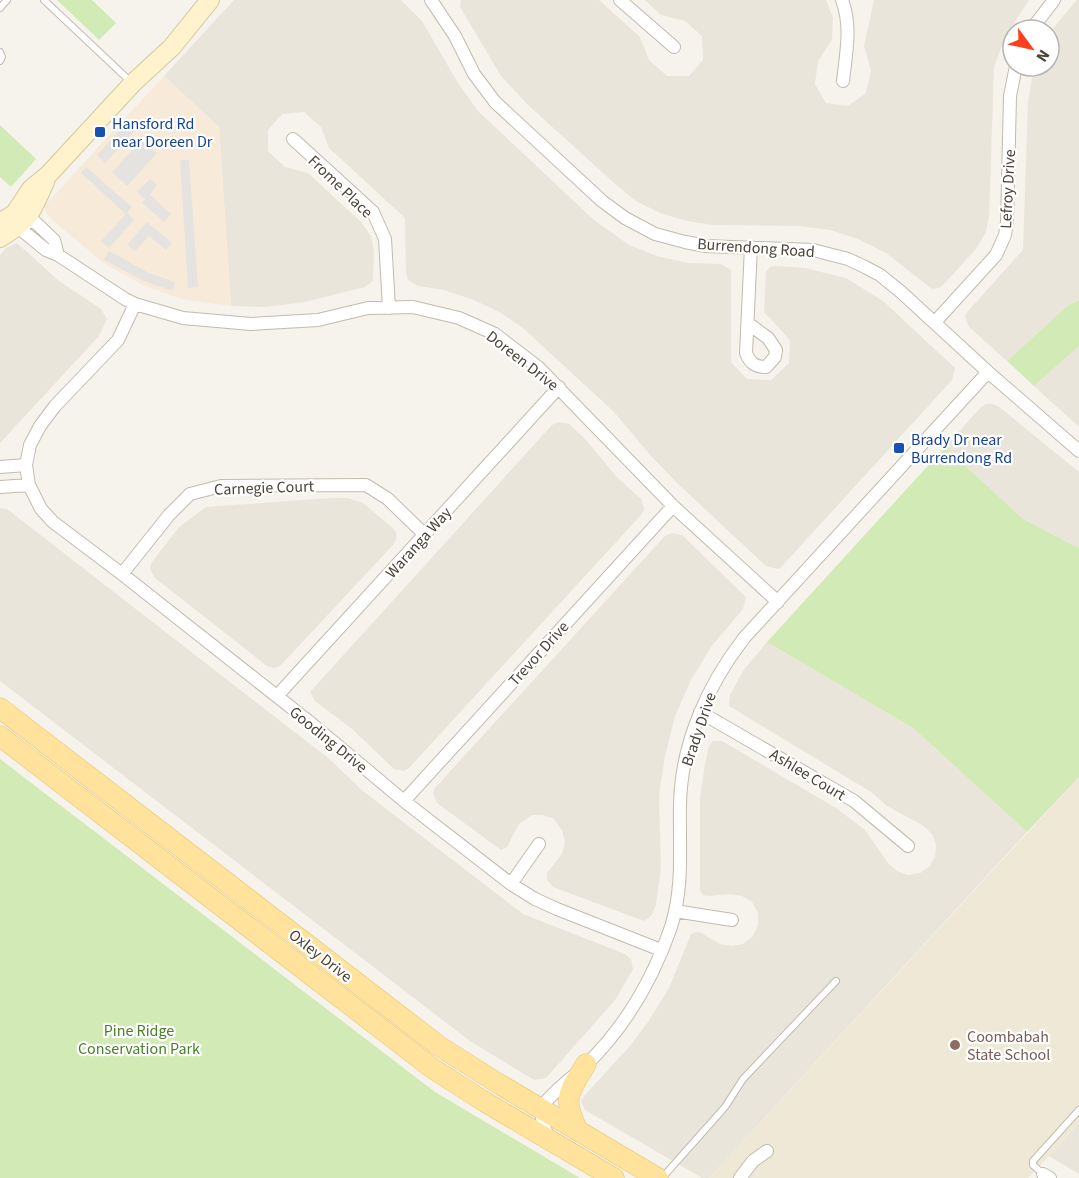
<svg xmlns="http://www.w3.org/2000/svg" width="1079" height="1178" viewBox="0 0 1079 1178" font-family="'Source Sans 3',sans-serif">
	<rect width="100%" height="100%" fill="#f6f3ec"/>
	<path fill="#eae5da" d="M234 0H401L422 21 458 83 478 111 594 220 629 245 657 256 688 263 721 264 731 270V362L747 379 771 380 789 363 790 340 764 312 766 272 770 267 777 266 805 268 846 278 883 301 955 368 952 380 784 564 779 569 773 568 766 566 677 483 651 456 614 412 523 328 501 313 474 300 444 290 418 286 408 280 406 272 405 218 329 148 321 127 304 112 282 114 268 130V151L285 167 308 173 361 222 371 236 374 251 373 281 365 287 305 302 266 307 231 306 219 127 164 76Z
		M461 0H599L640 37 649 60 667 76H689L703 60 702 36 685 21 661 15 645 0H826L833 18 832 40 818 61 815 84 826 103 848 106 866 93 871 70 864 46 874 0H1029L1005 37 994 67 989 218 985 234 976 249 943 285 939 288 932 289 886 253 858 239 830 230 800 226 713 225 687 221 660 213 636 201 614 183 527 104 501 76 460 7Z
		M1077 0H1079V300L1067 306 1007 361 969 327 965 316 969 310 1023 250 1028 102 1033 71 1035 66H1049V37L1054 27Z
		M17 243 59 281 101 309 107 319 99 336 0 443V255L6 248Z
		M1079 346V427L1034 386Z
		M986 404H992L998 406 1079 472V548L1023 519 945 447 981 407Z
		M558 422 569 424 585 439 616 476 642 500 644 510 641 515 409 768 404 771 394 769 352 729 315 701 310 692 552 425Z
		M332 498H348L363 503 393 528 396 533V539L393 545 280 666 274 668 267 666 155 578 152 573 150 568 152 562 179 527 206 507Z
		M0 508 7 509 279 720 327 757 363 791 523 914 625 954 631 959 633 969 616 999 546 1078 534 1080 470 1041 0 681Z
		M672 533 682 535 746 597 743 609 711 647 691 680 675 716 665 756 659 795 661 869 656 904 652 915 644 921 553 887 547 880V873L562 854 565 842 562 830 554 819 542 815H532L519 824 507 847 501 850 437 803 433 793 435 788 665 536Z
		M767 642 913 728 1027 832 709 1178H702L585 1110 581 1101 584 1096 630 1046 648 1022 669 988 691 934 696 932 701 933 720 944 732 946 743 944 753 936 758 925V913L752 902 742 896 730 894 709 896 703 895 700 890V798L705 764 709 746 713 741H722L836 808 865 830 888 863 897 871 908 875 920 873 930 866 935 856 936 845 932 834 922 825 887 806 871 792 729 706 730 695 743 671Z
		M1079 1123V1174L1049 1156Z"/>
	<path fill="#f7ead8" d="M164 76 219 127 231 306 181 299 143 285 105 264 50 218 46 212 45 207 48 202Z"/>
	<path fill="#efe8d6" d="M1079 777V1123L1049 1156 1028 1178H709Z"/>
	<path fill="#d2eab5" d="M57 0H92L116 23 99 40Z
		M0 125 36 159 11 187 0 177Z
		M1079 300V346L1034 386 1007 361 1067 306Z
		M945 447 1023 519 1079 548V777L1027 832 913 728 767 642Z
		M0 759 435 1092 580 1178H0Z"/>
	<path fill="#e5e3e0" d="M127 123 135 130 105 163 97 155Z
		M142 140 157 153 127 186 112 172Z
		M180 160H189L198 287 188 288Z
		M86 167 132 207 127 213 134 220 109 248 101 241 126 214 81 173Z
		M150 179 157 185 150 195 171 214 164 222 142 203 145 199 137 192Z
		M147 222 172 243 166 250 149 236 135 251 127 245Z
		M109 251 149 273 175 282 172 291 144 281 104 260Z"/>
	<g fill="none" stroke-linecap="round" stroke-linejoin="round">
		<defs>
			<path id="lane" d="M44 0 131 82
				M0 8 7 0
				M0 52 2 57 0 61
				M1043 1174 1033 1165V1161L1079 1110
				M662 1178 725 1107 743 1079 836 981"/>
			<path id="street" d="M431 0 455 36 474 74 495 102 602 201 625 218 655 234 685 242 706 246 813 250 848 259 865 267 880 275 901 292 988 372 1079 451
				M620 0 674 47
				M842 0C852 26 846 54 843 81
				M1031 30 1054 0
				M293 139 373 212 385 239 389 308
				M20 218 24 222H35L54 240 58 255
				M24 222V232L46 250 58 255 125 299 135 304 183 318 251 324 318 320 368 308 413 307 459 318 495 334 538 367 673 506 778 602
				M135 304 118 340 55 406 40 426 30 445 26 465 29 485 41 509 53 522 122 574 312 724 404 801 511 884 535 899 557 909 661 950
				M935 322 996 255 1005 235 1007 222 1010 96 1016 66
				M749 324 768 338 776 350 775 357 766 367C755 367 750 363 746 353L751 247
				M0 467 26 465
				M0 487 29 485
				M122 574 169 515 190 494 221 486 366 485 388 499 424 534
				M277 696 559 387
				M700 712 854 801 908 846
				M404 801 673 506
				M511 884 539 844
				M675 911 732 920
				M550 1140 544 1127 540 1109C553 1091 570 1080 586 1065 626 1026 653 979 671 927 684 885 679 848 680 805 681 744 707 686 744 638L988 372
				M1043 1174 1050 1178
				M740 1178 753 1161 767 1151"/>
			<path id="secondary" d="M0 223 15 213 31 189 48 175 133 83 172 47 210 0
				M0 238C32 218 30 214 45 182"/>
			<path id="primary" d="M0 708 439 1046 499 1084 658 1178
				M0 736 432 1068 485 1102 614 1178
				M578 1131C562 1097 568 1094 586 1064"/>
		</defs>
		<use href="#lane" stroke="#c2bbae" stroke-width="8"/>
		<use href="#street" stroke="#c2bbae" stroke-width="14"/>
		<use href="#secondary" stroke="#d6c79b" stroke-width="20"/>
		<use href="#primary" stroke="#e6c16a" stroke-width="21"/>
		<use href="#lane" stroke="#fff" stroke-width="6"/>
		<use href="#street" stroke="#fff" stroke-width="12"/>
		<use href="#secondary" stroke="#fff3cd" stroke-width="18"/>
		<use href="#primary" stroke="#ffe39c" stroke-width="20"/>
	</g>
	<g fill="#1a4fb4" stroke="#fff" stroke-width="2">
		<rect x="94" y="126" width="12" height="12" rx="3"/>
		<rect x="893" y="442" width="12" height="12" rx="3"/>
	</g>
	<circle fill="#8d6e63" stroke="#fff" stroke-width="2" cx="955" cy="1045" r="6"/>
	<g text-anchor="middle" stroke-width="4.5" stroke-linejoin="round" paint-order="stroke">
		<g font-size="16" fill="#164399" stroke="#fff" text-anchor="start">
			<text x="112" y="129">Hansford Rd<tspan x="112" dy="18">near Doreen Dr</tspan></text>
			<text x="911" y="445">Brady Dr near<tspan x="911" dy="18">Burrendong Rd</tspan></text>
		</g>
		<g font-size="16" fill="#4b4439" stroke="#fff">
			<text transform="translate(341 186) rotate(44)" y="6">Frome Place</text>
			<text transform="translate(1007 189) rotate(-87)" y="6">Lefroy Drive</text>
			<text transform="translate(756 247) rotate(4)" y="6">Burrendong Road</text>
			<text transform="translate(523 360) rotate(38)" y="6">Doreen Drive</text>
			<text transform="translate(264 487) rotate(-2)" y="6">Carnegie Court</text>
			<text transform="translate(418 542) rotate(-48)" y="6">Waranga Way</text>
			<text transform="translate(538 653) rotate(-48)" y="6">Trevor Drive</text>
			<text transform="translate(698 729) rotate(-71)" y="6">Brady Drive</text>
			<text transform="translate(329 739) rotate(39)" y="6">Gooding Drive</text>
			<text transform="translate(808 774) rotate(31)" y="6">Ashlee Court</text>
			<text transform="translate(321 955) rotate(38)" y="6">Oxley Drive</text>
		</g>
		<g font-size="16" fill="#4a7f2a" stroke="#fff">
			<text x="139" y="1036">Pine Ridge<tspan x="139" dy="18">Conservation Park</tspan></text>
		</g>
		<g font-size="16" fill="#785e54" stroke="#fff" text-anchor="start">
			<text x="967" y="1042">Coombabah<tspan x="967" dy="18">State School</tspan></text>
		</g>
	</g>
	<g transform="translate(1031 48) rotate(123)"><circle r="28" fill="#ffffff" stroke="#b7b4b0" stroke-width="1.5"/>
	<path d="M0-4.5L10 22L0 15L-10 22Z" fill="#fc3f1d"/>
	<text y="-9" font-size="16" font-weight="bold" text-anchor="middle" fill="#4b4439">N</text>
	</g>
</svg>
